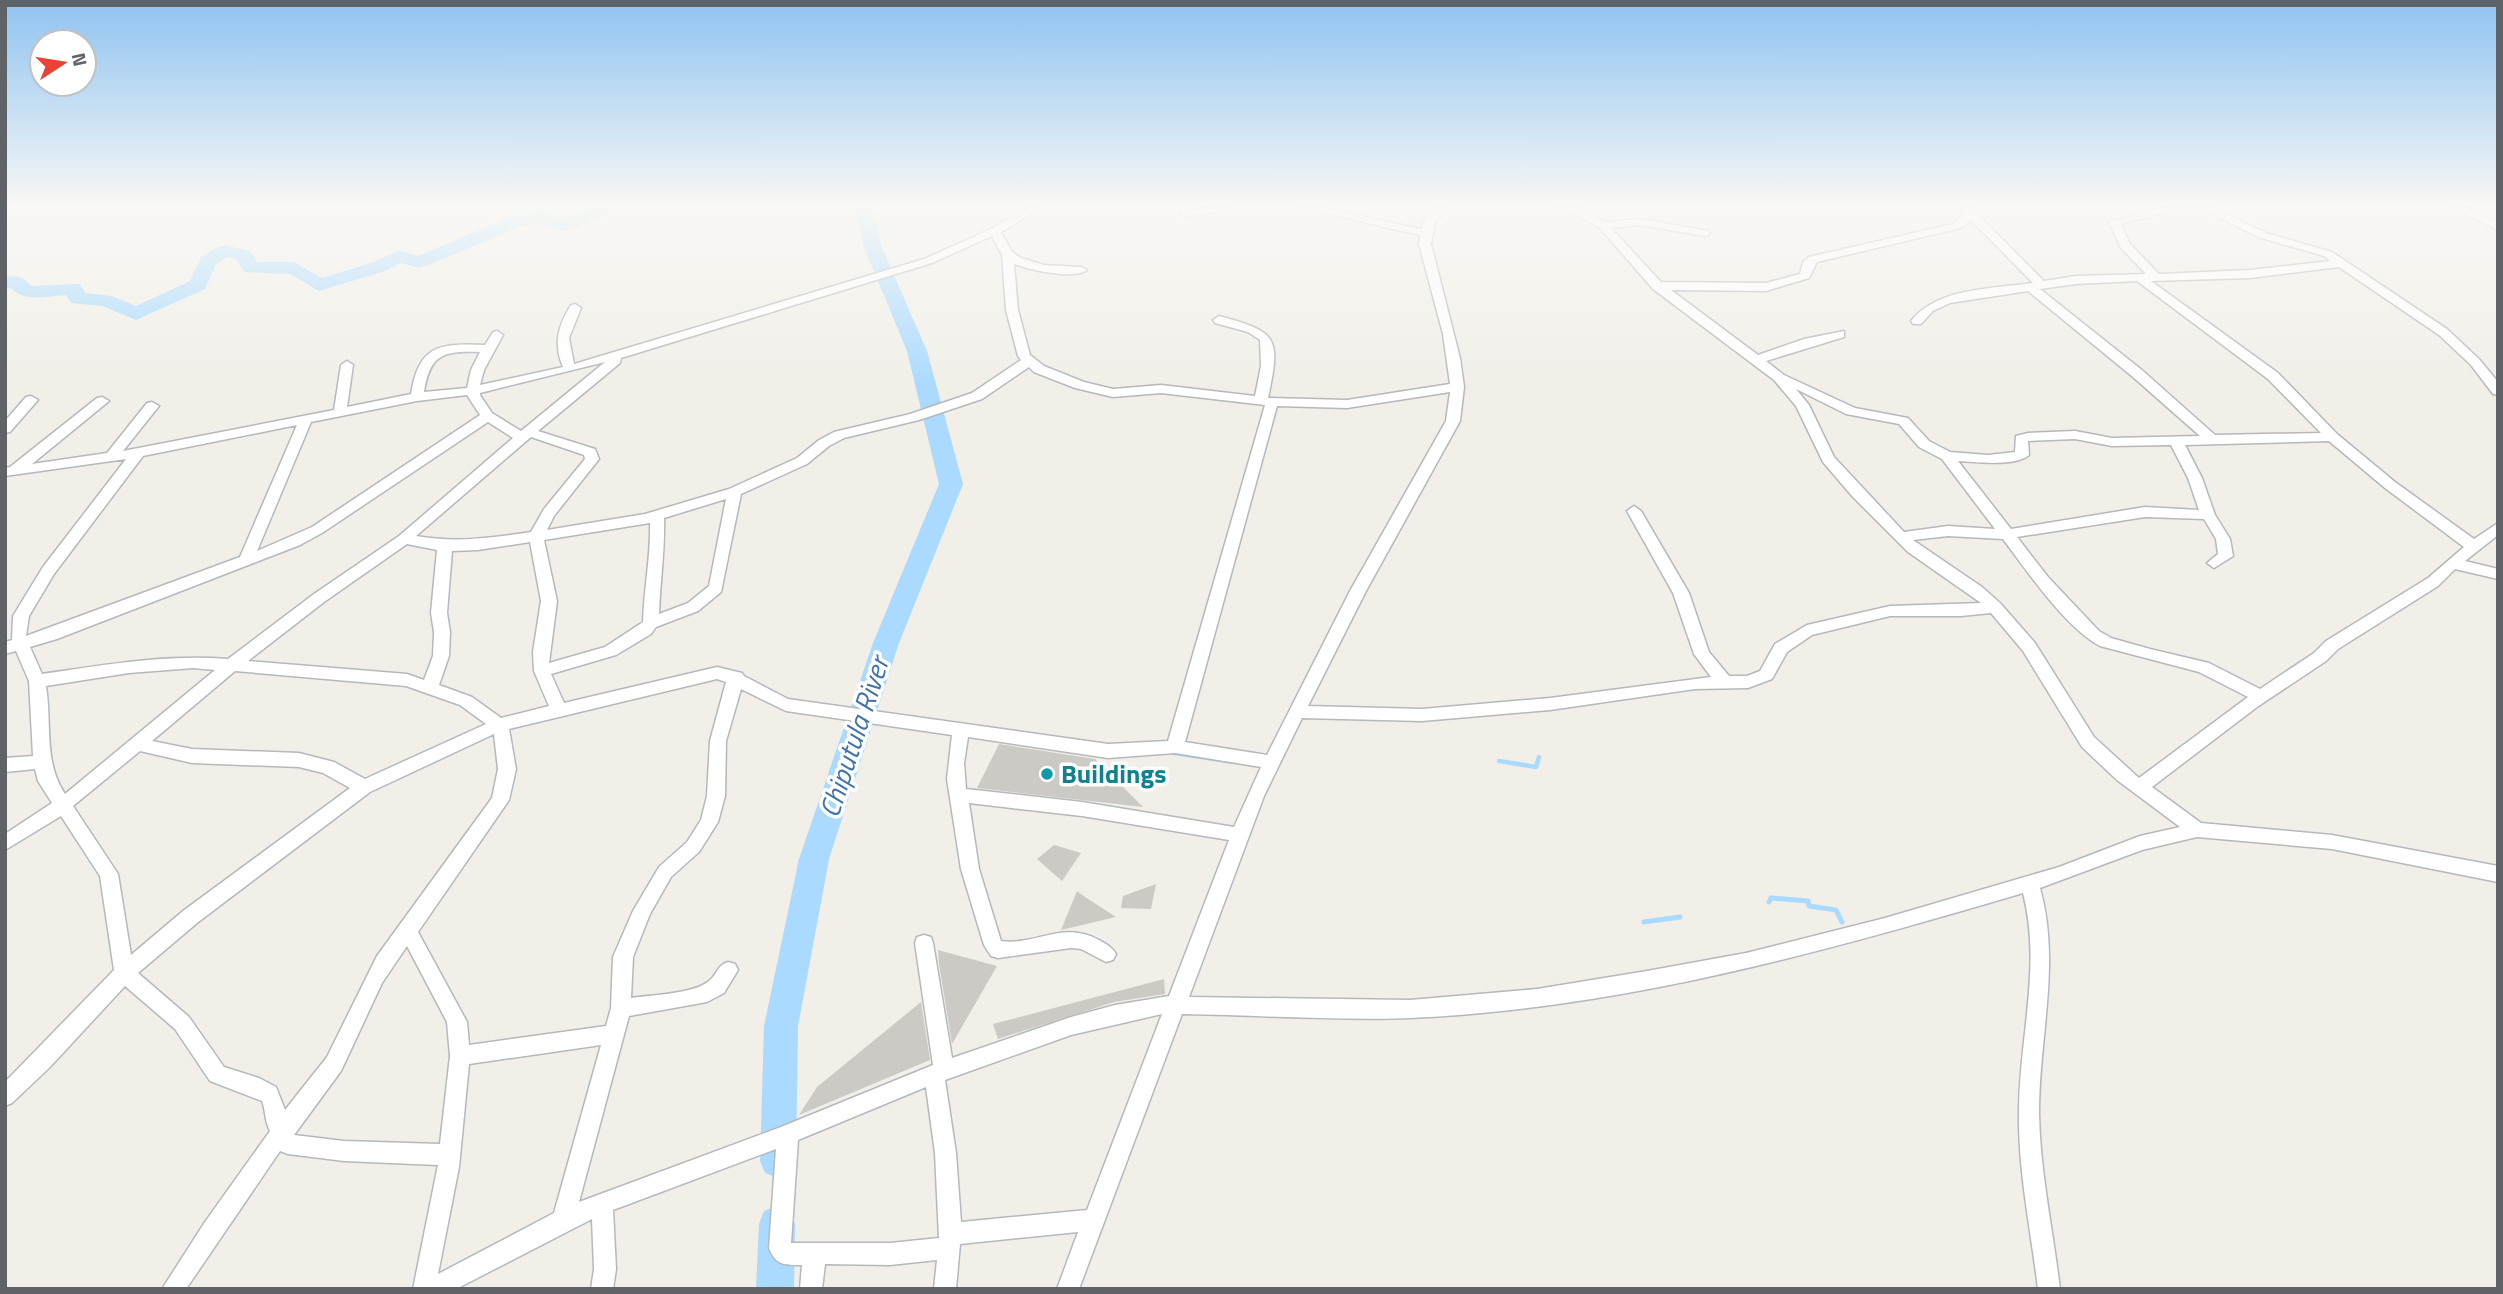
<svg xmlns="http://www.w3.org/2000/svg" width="2503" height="1294" viewBox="0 0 2503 1294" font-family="'Titillium Web',sans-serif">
	<rect width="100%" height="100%" fill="#f1efe8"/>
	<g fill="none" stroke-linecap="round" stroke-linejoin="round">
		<path stroke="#aadaff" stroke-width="4.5" d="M1168 752 1234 762
			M1499 761 1536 767 1539 757"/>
		<path stroke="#aadaff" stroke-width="5" d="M1769 902 1771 898 1808 901 1809 906 1836 910 1842 922
			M1644 922 1680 917"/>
		<path fill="#aadaff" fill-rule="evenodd" d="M595 207H619L616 211 564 231 539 224 521 226 426 266 419 268 401 263 385 271 319 291 290 274 244 272 236 259 228 257 216 264 205 289 136 320 102 306 71 303 66 295C47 296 25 303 11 288L5 289V277C18 275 22 276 31 286L80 284 85 293 112 296 136 306 190 281 201 257 218 247 225 245 250 251 257 262H294L322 278 371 263 399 250 418 256 510 217 540 212 564 219Z
			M856 207H874L881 245 927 351 963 484 899 643 829 859 798 1026 796 1161 791 1173 778 1178 765 1173 760 1161 764 1026 799 859 873 643 939 484 907 351 863 245Z
			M777 1206 790 1211 795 1224 794 1289H756L759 1224 764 1211Z"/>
	</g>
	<path fill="#cccac5" d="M999 744 1095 759 1143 807 977 788Z
		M1054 845 1081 853 1062 881 1037 859Z
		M1156 884 1151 909 1121 908 1123 896Z
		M1077 891 1085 897 1116 917 1061 930Z
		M938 950 997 966 952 1044 939 964Z
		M1164 979 1165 994 1114 1002 998 1039 993 1024Z
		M921 1002 930 1060 799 1115 817 1087Z"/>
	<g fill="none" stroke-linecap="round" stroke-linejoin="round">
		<defs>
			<path id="minor" d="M1030 207H1043L1001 232 1012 252 1021 258 1044 265 1081 267 1087 270C1074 280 1030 270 1014 264L1018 310 1030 355 1044 366 1084 382 1113 389 1161 385 1255 396 1261 366 1260 340 1248 332 1215 323 1213 320 1219 316C1278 332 1281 337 1268 398L1347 400 1450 384 1443 334 1419 244 1420 235 1297 207H1318L1421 229C1426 213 1435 207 1450 207L1435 222 1431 244 1460 358 1464 387 1460 421 1366 591 1308 706 1422 709 1550 698 1711 677 1694 654 1673 593 1627 511 1634 506 1641 511 1689 593 1709 652 1729 676H1747L1760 671 1775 644 1807 625 1890 606 1981 603 1908 552 1852 496 1823 462 1796 406 1774 380 1653 289 1599 227 1560 207H1574L1605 222 1640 219 1709 231V235L1705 236 1640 225 1611 228 1661 282 1766 283 1800 274 1803 262 1809 257 1953 224 1965 213 1963 207H1974L1976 213 2044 281 2076 276 2146 274 2121 248 2109 222 2166 207H2186L2121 224 2130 244 2159 274 2250 270 2330 261 2324 256 2258 237 2198 207H2212L2266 233 2332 252 2447 329 2479 359 2498 382V395L2493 394 2471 365 2439 335 2339 267 2250 278 2151 281 2278 373 2337 434 2395 482 2474 539 2498 523V535L2465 561 2498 569V579L2455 569 2438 586 2338 649 2326 661 2257 707 2152 787 2201 823 2332 835 2498 866V882L2332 849 2197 837 2142 850 2040 888C2061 963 2039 1036 2039 1113 2040 1172 2053 1230 2060 1289H2038C2031 1230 2018 1172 2019 1112 2019 1039 2042 966 2023 893 1824 952 1619 1009 1410 1018 1335 1021 1258 1015 1182 1014L1079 1289H1057L1078 1232 960 1244 956 1289H934L937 1260 890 1265 825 1264 822 1289H800L802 1265C785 1265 776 1266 769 1248L776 1149 613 1210 616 1269 613 1289H591L594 1269 592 1219 456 1289H413L438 1165 344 1161 288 1154 280 1151 186 1289H162L205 1222 270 1131C264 1119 266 1111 262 1101L210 1081 175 1029 125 986 50 1067 12 1103 5 1106V1082L114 970 100 876 61 816 5 850V834L52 803 38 781 35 769 5 772V758L33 756 29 681 16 651 5 654V642L12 640 13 616 43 567 126 459 5 476V468L10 467 97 398 102 397 109 401 32 464 107 453 147 403 152 402 159 406 123 451 334 410 341 365 347 361 353 365 347 407 411 394C419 345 439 343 485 345L493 332 497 331 503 335 484 370 480 385 563 367C553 344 558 326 571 305L575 304 581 308 569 338 574 364 924 259 991 229ZM1971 220 2033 283C1993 289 1938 287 1911 321L1913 324H1921L1933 311 1950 303 2028 291 2133 377 2200 436 2112 438 2075 431 2028 433 2016 436 2015 452 1988 455 1950 452 1929 441 1908 418 1855 408 1784 375 1766 361 1844 337V331L1804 339 1758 355 1671 290 1766 291 1809 278 1817 262 1961 228ZM992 236 1002 255 1006 310 1018 356 1021 360 972 393 910 414 834 432 819 440 797 458 729 489 645 514 547 530 554 516 599 459 595 449 538 431 620 363 621 358 932 263ZM2137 281 2268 379 2321 433 2215 435 2143 371 2040 289 2076 284ZM480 352 471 370 467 388 424 392C430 354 443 351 480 352ZM605 362 521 431 492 413 480 395V393ZM1029 367 1034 372 1075 388 1113 397 1161 393 1265 405 1168 741 1108 744 788 699 744 676 742 673 717 667 564 703 551 674 616 655 651 634 656 627 698 611 721 592 741 494 807 464 829 446 844 438 919 420 982 399ZM1796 389 1846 414 1899 424 1919 447 1942 459 1995 529 1948 526 1904 532 1834 457 1809 405ZM1450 392 1446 421 1350 591 1267 755 1185 742 1277 406 1347 408ZM467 395 480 415 312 527 257 551 311 422 417 401ZM488 422 513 438 399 536 314 594 228 659C165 654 104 665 42 674L30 647 57 639 300 545 322 533ZM297 425 240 557 26 636 29 616 54 574 143 456ZM531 437 584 455 585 459 544 509 531 532C491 538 456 543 416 536ZM2075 439 2112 446 2171 445 2188 478 2199 510 2145 507 2011 529 1958 461C1976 462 2015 467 2029 455L2028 441ZM2329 441 2385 488 2464 547 2428 578 2326 641 2314 653 2260 689 2209 663 2150 649 2111 638 2099 631 2048 577 2017 537 2145 517 2204 519 2216 539 2218 554 2207 563 2214 568 2233 556 2230 539 2215 515 2202 478 2185 445ZM726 499 709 586 688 603 659 614C660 582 665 551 664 518ZM650 523C651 556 644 588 643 622L605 647 549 663 557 601 544 540ZM1948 536 2003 539C2027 571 2065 627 2100 646L2199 672 2248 697 2139 778 2094 737 2035 643 2000 603 1982 587 1913 540ZM530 542 541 601 533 652 534 671 549 706 501 718 472 697 439 685 449 656 450 632 447 613 452 551 478 550ZM407 544 437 550 431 613 434 632 433 656 424 680 407 674 248 661 324 602ZM1991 613 2023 651 2082 747 2117 780 2180 827 2140 836 2059 867 1885 918 1746 953 1647 971 1537 989 1410 1000 1189 997 1264 796 1302 718 1422 721 1550 710 1695 689 1748 688 1772 679 1787 652 1812 635 1890 616H1961ZM193 668 215 670 65 794C43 761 52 723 46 686L129 673ZM235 671 406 686 460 705 486 724 365 779 334 762 299 753 192 749 152 741ZM717 679 726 682 710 741 707 796 701 820 687 842 659 867 633 911 613 957 611 1008 606 1026 469 1045 467 1022 418 932 509 800 516 769 509 729ZM741 689 786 711 952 735 947 779 961 869 984 945 991 956 998 958 1071 948 1081 949 1106 962 1113 960 1116 954C1112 947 1106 944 1099 940 1062 920 1036 946 1001 941L979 869 969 803 1082 816 1229 840 1169 996 1115 1005 1071 1017 952 1058 933 943 931 937 924 935 917 937 915 943 933 1065 781 1127 579 1202 629 1016 707 1002 724 993 738 970 735 964 728 962C717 965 717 975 709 981 694 994 651 995 631 998L633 957 650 914 671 877 699 852 718 822 725 796 726 741ZM494 734 498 769 492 798 377 956 327 1057 285 1110 276 1087 259 1078 224 1067 189 1017 138 973 197 923 370 792ZM968 737 1108 758 1175 753 1261 767 1234 827 1082 802 966 789 964 763ZM140 751 192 763 299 767 323 773 350 788 183 911 131 955 118 874 73 806ZM407 946 447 1022 450 1056 440 1144 344 1141 294 1135 341 1071 382 983ZM1162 1014 1087 1210 961 1222 956 1153 945 1080 1071 1035ZM601 1045 554 1213 438 1274 459 1167 469 1064ZM926 1087 935 1153 939 1238 890 1243H791L798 1140Z
				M1207 207H1232L1227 210 1186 217 1180 214Z
				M2452 207H2466L2498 223V230Z
				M31 396 38 400 10 432 5 433V421L26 397Z"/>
		</defs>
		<use href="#minor" stroke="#b5b8bc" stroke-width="3"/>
		<use href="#minor" fill="#fff" fill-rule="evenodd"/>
	</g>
	<linearGradient id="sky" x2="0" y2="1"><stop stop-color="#8fc3f1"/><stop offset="0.53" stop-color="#f9f8f5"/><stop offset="1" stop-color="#f9f8f5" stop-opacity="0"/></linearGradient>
	<rect width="2503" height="388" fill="url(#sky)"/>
	<circle fill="#0f9aa8" stroke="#fff" stroke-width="2.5" cx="1047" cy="774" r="7"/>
	<g text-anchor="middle" stroke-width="7" stroke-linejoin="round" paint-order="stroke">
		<g font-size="26" font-weight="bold" fill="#0d838f" stroke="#fff" text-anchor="start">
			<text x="1061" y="783">Buildings</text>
		</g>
		<g font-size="28" font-style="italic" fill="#4174aa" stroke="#fff">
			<text transform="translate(854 737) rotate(-72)" y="10">Chiputula River</text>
		</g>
	</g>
	<rect width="2503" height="1294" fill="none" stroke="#5f6368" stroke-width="14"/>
	<g transform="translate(63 63) rotate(78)"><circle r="33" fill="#ffffff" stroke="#bfc1c3" stroke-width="2"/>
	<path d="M0-5L12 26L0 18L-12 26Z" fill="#ea4335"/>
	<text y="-10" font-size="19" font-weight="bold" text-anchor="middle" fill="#5f6368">N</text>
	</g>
</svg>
